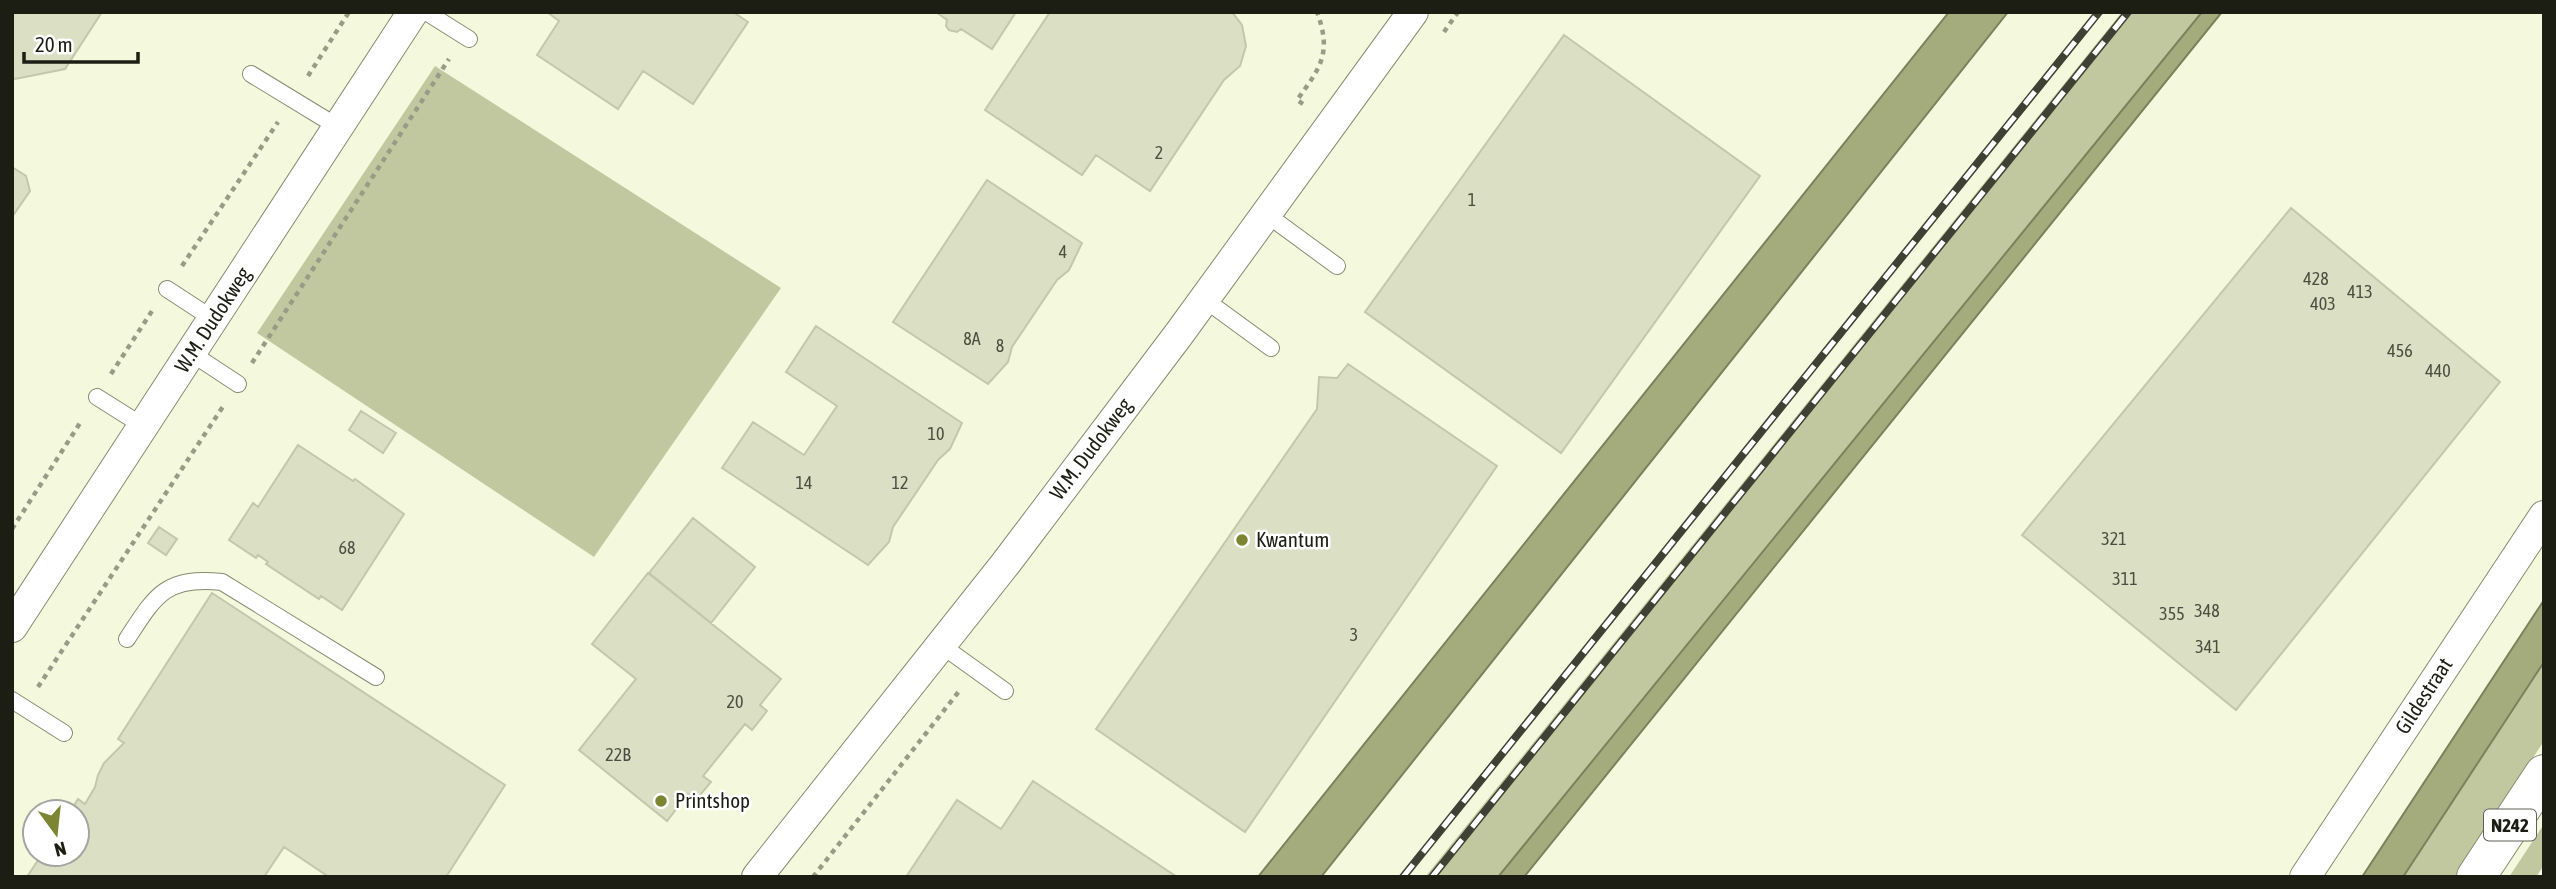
<svg xmlns="http://www.w3.org/2000/svg" width="2556" height="889" viewBox="0 0 2556 889" font-family="'Asap Condensed',sans-serif">
	<rect width="100%" height="100%" fill="#f4f9dd"/>
	<path fill="#c1c89f" d="M2122 12H2202L1498 877H1425Z
		M435 66 781 288 594 557 257 333Z
		M2544 662V741L2455 877H2400Z
		M2544 824V865L2536 877H2509Z"/>
	<path fill="#a4ab7c" stroke="#7b815d" stroke-width="2" d="M1949 12H2008L1321 877H1258Z
		M2202 12H2222L1524 877H1498Z
		M2544 600V662L2403 877H2362Z"/>
	<path fill="#dbdfc4" stroke="#c3c7ac" stroke-width="2" d="M12 12H102L65 69 15 79 12 77Z
		M547 12H733L748 22 693 104 643 71 618 109 537 55 559 21Z
		M936 12H1016L992 49 961 29 957 32 949 30 946 26 947 20Z
		M1050 12H1232L1242 25 1246 46 1240 66 1224 80 1150 191 1096 155 1082 175 985 110Z
		M1564 35 1760 176 1561 453 1365 312Z
		M12 167 26 176 30 191 12 217Z
		M987 180 1082 243 1069 270 1057 280 1012 347 1008 362 988 384 893 322Z
		M2291 208 2500 382 2236 710 2022 535Z
		M816 326 962 423 950 449 938 460 893 527 889 542 868 565 722 468 753 422 804 455 837 406 786 372Z
		M1348 364 1497 466 1245 832 1096 729 1317 409 1319 377 1337 378Z
		M361 411 396 433 383 453 349 430Z
		M298 445 353 481 355 479 404 514 342 610 321 596 319 599 266 564 268 562 258 555 256 558 229 540 253 503 258 507Z
		M693 518 755 567 711 623 649 573Z
		M159 527 177 539 166 555 148 543Z
		M648 573 781 679 760 705 767 711 752 730 745 724 703 776 711 782 696 800 688 794 667 821 579 750 636 679 592 644Z
		M212 593 505 785 446 877H329L284 847 264 877H27L42 854H77V812H70L78 799 85 804 95 787 98 775 104 763 124 743 118 739Z
		M1033 781 1177 877H906L957 800 1001 829Z"/>
	<g fill="none" stroke-linecap="round" stroke-linejoin="round">
		<defs>
			<path id="lane" d="M426 12 469 39
				M251 74 338 127
				M1266 214 1337 266
				M167 289 213 319
				M1204 299 1271 348
				M191 353 238 384
				M97 397 143 426
				M127 639C155 596 165 576 222 582L376 677
				M941 645 1005 691
				M12 700 64 733"/>
			<path id="street" d="M12 627 413 12
				M757 877 1006 563 1179 334 1413 12
				M2305 877 2544 516"/>
			<path id="primary" d="M2476 877 2544 774"/>
		</defs>
		<use href="#lane" stroke="#878b72" stroke-width="18"/>
		<use href="#street" stroke="#878b72" stroke-width="32"/>
		<use href="#primary" stroke="#878b72" stroke-width="40"/>
		<path stroke="#989c87" stroke-width="4.5" stroke-dasharray="5 5" stroke-linecap="butt" d="M1444 32 1458 12
			M308 76 349 12
			M1303 104 1297 100C1321 67 1332 53 1317 12
			M182 266 278 122
			M252 363 449 59
			M111 374 152 311
			M12 529 82 420
			M38 687 224 405
			M813 877 960 690"/>
		<use href="#lane" stroke="#fff" stroke-width="16"/>
		<use href="#street" stroke="#fff" stroke-width="30"/>
		<use href="#primary" stroke="#fff" stroke-width="38"/>
		<defs>
			<path id="rail" d="M1403 877 2099 12
				M1432 877 2128 12"/>
		</defs>
		<use href="#rail" stroke="#3e4134" stroke-width="8"/>
		<use href="#rail" stroke="#fff" stroke-width="5" stroke-dasharray="16" stroke-linecap="butt"/>
	</g>
	<g fill="#7c8531" stroke="#fff" stroke-width="2.5">
		<circle cx="1242" cy="540" r="7"/>
		<circle cx="661" cy="801" r="7"/>
	</g>
	<g text-anchor="middle" stroke-width="5" stroke-linejoin="round" paint-order="stroke">
		<g font-size="18" fill="#4c4e40">
			<text x="1159" y="159">2</text>
			<text x="1472" y="206">1</text>
			<text x="1063" y="258">4</text>
			<text x="2316" y="285">428</text>
			<text x="2360" y="298">413</text>
			<text x="2323" y="310">403</text>
			<text x="972" y="345">8A</text>
			<text x="1000" y="352">8</text>
			<text x="2400" y="357">456</text>
			<text x="2438" y="377">440</text>
			<text x="936" y="440">10</text>
			<text x="804" y="489">14</text>
			<text x="900" y="489">12</text>
			<text x="2114" y="545">321</text>
			<text x="347" y="554">68</text>
			<text x="2125" y="585">311</text>
			<text x="2207" y="617">348</text>
			<text x="2172" y="620">355</text>
			<text x="1354" y="641">3</text>
			<text x="2208" y="653">341</text>
			<text x="735" y="708">20</text>
			<text x="618" y="761">22B</text>
		</g>
		<rect fill="#fff" stroke="#60625a" stroke-width="2" x="2484" y="809.5" width="52" height="31" rx="5"/>
		<g font-size="19" font-weight="bold" fill="#1c1e14">
			<text x="2510" y="832">N242</text>
		</g>
		<g font-size="21" fill="#1c1e14" stroke="#fff">
			<text transform="translate(213 320) rotate(-57)" y="7">W.M. Dudokweg</text>
			<text transform="translate(1091 449) rotate(-53)" y="7">W.M. Dudokweg</text>
			<text transform="translate(2424 696) rotate(-57)" y="7">Gildestraat</text>
		</g>
		<g font-size="21" fill="#1c1e14" stroke="#fff" text-anchor="start">
			<text x="1256" y="547">Kwantum</text>
			<text x="675" y="808">Printshop</text>
		</g>
	</g>
	<rect width="2556" height="889" fill="none" stroke="#1c1e14" stroke-width="28"/>
	<g transform="translate(56 833) rotate(165)"><circle r="33" fill="#ffffff" stroke="#a4a5a1" stroke-width="2"/>
	<path d="M0-5L12 26L0 18L-12 26Z" fill="#7c8531"/>
	<text y="-10" font-size="19" font-weight="bold" text-anchor="middle" fill="#1c1e14">N</text>
	</g>
	<path d="M24 52v10h114v-10" fill="none" stroke="#1c1e14" stroke-width="3.5"/>
	<text x="35" y="52" font-size="21" fill="#1c1e14" stroke="#ffffff" stroke-width="5" paint-order="stroke">20 m</text>
</svg>
